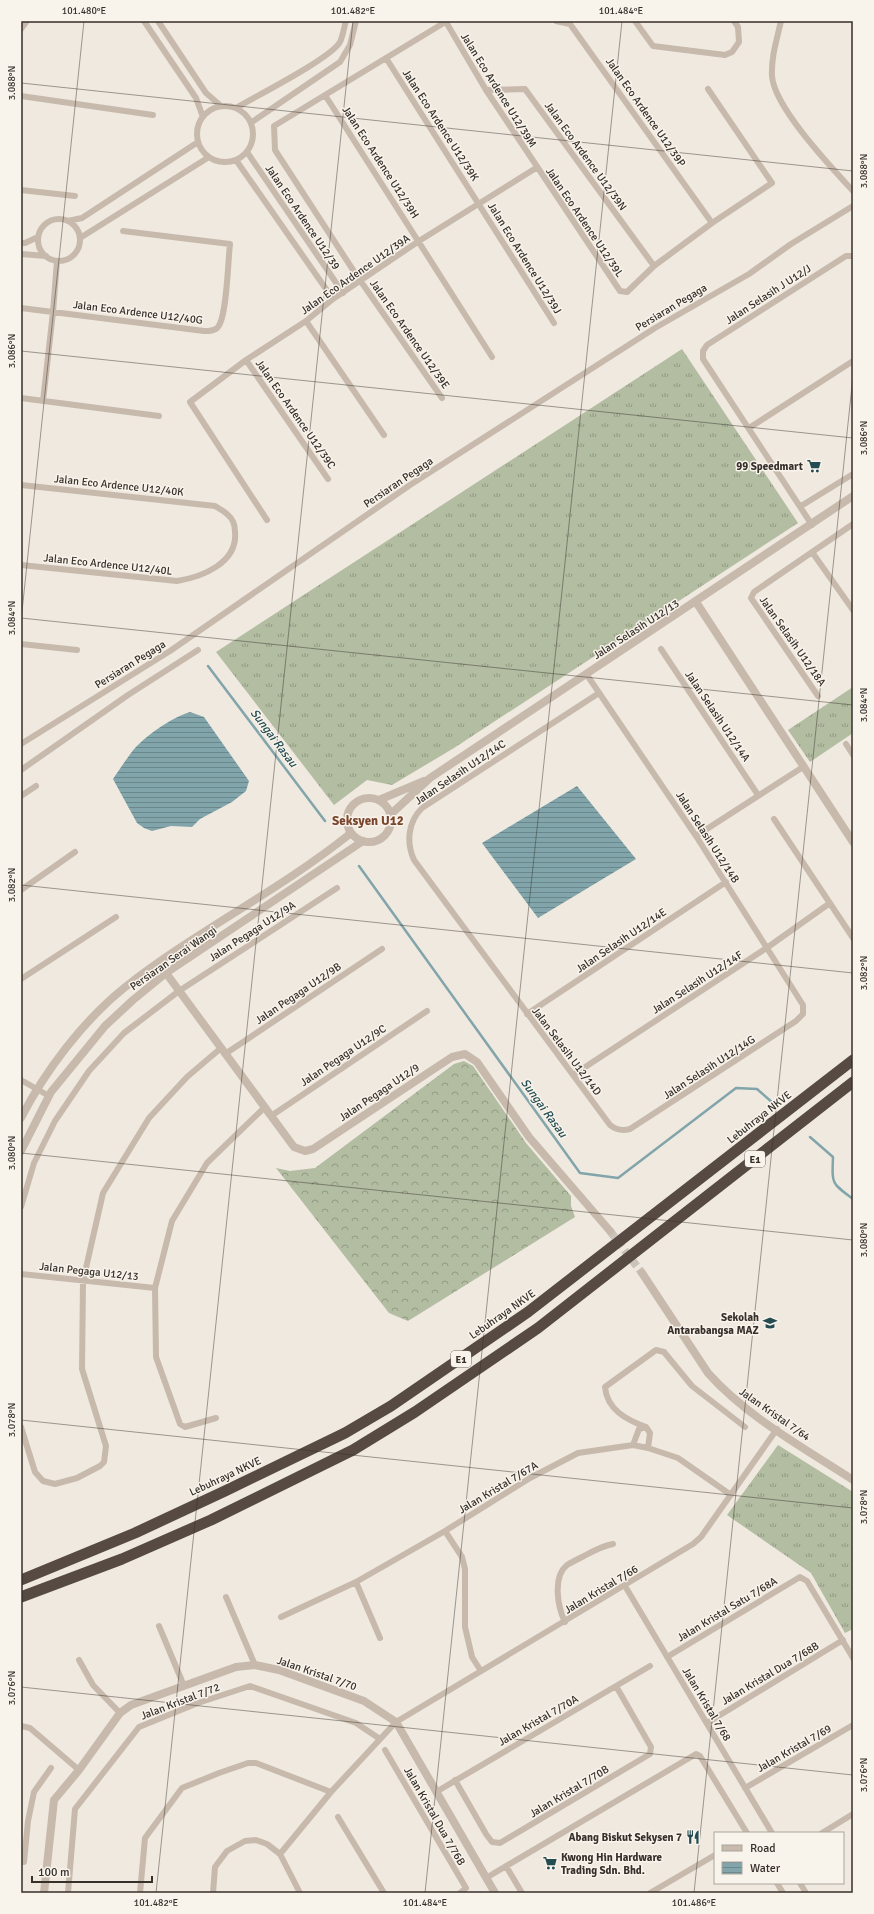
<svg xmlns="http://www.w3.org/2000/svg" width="874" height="1914" viewBox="0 0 874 1914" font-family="Signika,sans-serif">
	<defs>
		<pattern id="grass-tufts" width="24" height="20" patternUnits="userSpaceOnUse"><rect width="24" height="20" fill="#b2bda1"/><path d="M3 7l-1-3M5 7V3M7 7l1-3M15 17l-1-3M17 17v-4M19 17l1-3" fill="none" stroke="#929a83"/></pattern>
		<pattern id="forest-crowns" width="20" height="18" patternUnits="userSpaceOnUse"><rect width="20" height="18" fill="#b2bda1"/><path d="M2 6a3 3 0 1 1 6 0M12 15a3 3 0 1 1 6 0" fill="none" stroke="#929a83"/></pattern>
		<pattern id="water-rules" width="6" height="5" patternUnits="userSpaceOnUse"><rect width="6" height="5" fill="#81a5aa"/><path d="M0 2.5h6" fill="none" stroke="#6a878b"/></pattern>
	</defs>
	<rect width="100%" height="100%" fill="#f0e9df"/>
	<path fill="url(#grass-tufts)" d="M682 349 798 523 454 748 392 785 367 780 334 805 216 652Z
		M853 687V733L810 762 788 730Z
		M778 1445 853 1492V1629L845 1633 811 1573 727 1515Z"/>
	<path fill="url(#forest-crowns)" d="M464 1061 473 1066 526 1143 571 1196V1206L575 1217 408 1321 389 1313 276 1168 290 1171 315 1168 454 1064Z"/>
	<path fill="url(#water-rules)" d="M190 712 204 717 249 781 246 791 232 802 200 819 192 827 171 826 152 831 144 828 137 823 113 779C119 770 125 761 131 753 144 736 171 718 190 712Z
		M577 786 636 859 538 918 482 843Z"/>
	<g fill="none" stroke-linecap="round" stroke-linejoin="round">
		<path stroke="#81a5aa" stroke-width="2.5" d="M208 666 325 821
			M359 866 580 1173 618 1178 736 1088 757 1089 774 1104
			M810 1137 833 1157C832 1184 831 1183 853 1199"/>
		<path stroke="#cbc4bb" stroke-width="8" stroke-dasharray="8 4" stroke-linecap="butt" d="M610 1231 642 1273"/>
		<path stroke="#c7baac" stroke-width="6" d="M144 21 196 98 203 117
			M158 21 206 93 221 106
			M556 21 570 24 712 223
			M635 21 653 46 725 55 732 52 739 42 738 27 734 21
			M781 21C777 39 771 57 772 76 774 107 831 167 853 191
			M446 22 486 90 620 291 627 292 654 266 712 223 772 183 708 89
			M21 29 27 21
			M386 58 554 323
			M486 90 525 89 654 266
			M325 95 492 357
			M21 96 153 115
			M197 134a28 28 0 1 1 56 0a28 28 0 1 1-56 0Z
			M236 108C256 96 330 59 340 42 343 36 344 27 346 21
			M252 122 340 62 350 45 356 21
			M247 152 343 293
			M236 160 333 299
			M21 190 75 196
			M38 240a21 21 0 1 1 42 0a21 21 0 1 1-42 0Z
			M68 221 82 218 198 142
			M80 238 209 157
			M21 243H25L38 237
			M21 254 46 256
			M21 308 204 331C209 331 215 331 218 327 227 317 228 259 230 244L123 231
			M306 321 384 435
			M246 360 328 479
			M21 398 159 416
			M442 398 355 273 275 150 274 126 447 21
			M43 401 53 312 57 261
			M749 428 853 361
			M21 485 215 506C220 509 224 511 228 515 233 519 235 526 235 532 238 563 202 577 177 581L21 565
			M801 506 853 474
			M267 520 190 402 246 360 306 321 333 299 419 241 536 168
			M812 525 703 359V351L707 345 846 256H853
			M812 552 853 610
			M21 644 77 650
			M661 649 758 795
			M587 675 696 836 803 1005V1014L796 1021 630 1129C623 1131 616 1130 610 1125L414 860C406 842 408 822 422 808L599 693
			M818 696 751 598 754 592 853 524
			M21 744 170 651 410 485 655 328 749 274 791 244 853 206
			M846 744 853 755
			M21 770 128 695 198 650
			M21 796 36 786
			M774 819 853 938
			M696 836 803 767
			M21 890 75 852
			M21 979 116 917
			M527 1014 726 882
			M225 1054 382 949
			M573 1075 768 947 830 903
			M21 1080 49 1096
			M271 1116 427 1011
			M21 1207 34 1163 55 1121 89 1071 124 1033 179 991 337 888
			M21 1274 155 1288
			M216 1418 185 1427 180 1424 156 1357 155 1288 172 1221 207 1163 265 1107
			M21 1427 35 1472 43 1481 55 1484 77 1478 100 1466 104 1462 106 1446 82 1369 83 1281 103 1193 149 1118 187 1077 221 1048
			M633 1445 639 1429 646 1427
			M648 1448 650 1433 646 1427C627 1420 607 1410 605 1387L656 1350 664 1352 692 1386 745 1427
			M445 1531 462 1557 465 1569V1627L472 1657 481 1671
			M356 1582 380 1638
			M625 1586 772 1833
			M226 1597 255 1665
			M281 1617 356 1582 445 1531 530 1478 578 1453 633 1445 648 1448 678 1458 731 1495
			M565 1622C558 1608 552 1577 567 1565 572 1562 578 1559 584 1556 593 1551 602 1546 613 1544
			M159 1626 184 1686
			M667 1657 800 1577 807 1581 853 1658
			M79 1660 93 1685 120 1713
			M707 1723 843 1640
			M21 1726 30 1728 79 1770
			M385 1750 466 1888 460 1893
			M455 1780 486 1834 492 1842 500 1843 650 1754 651 1747 616 1686
			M745 1788 853 1725
			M436 1792 650 1666
			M338 1817 384 1893
			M822 1833 853 1814
			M280 1854 331 1792 396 1722 693 1544 701 1537 777 1429
			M21 1862H24L28 1821 34 1792 51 1768
			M506 1866 522 1893
			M486 1878 696 1754 700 1756 747 1833
			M777 1883 783 1893
			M800 1883 806 1893
			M68 1893 75 1809 139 1727 198 1703 250 1686 356 1723 380 1739
			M140 1893 145 1838 182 1788 219 1773 248 1763H256L331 1792
			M213 1893 215 1867 227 1851 245 1841 256 1840 267 1844 280 1854 300 1893
			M650 1893 715 1855"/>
		<path stroke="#c7baac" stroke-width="8" d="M696 602 853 842
			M347 820a22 22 0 1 1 44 0a22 22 0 1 1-44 0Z
			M379 800 424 781
			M391 814 430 778 853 496
			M166 973 294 1147 305 1151 313 1149 452 1057 465 1054 477 1062 529 1137 610 1231
			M21 1118C45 1071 83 1021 124 988 196 931 279 891 351 833
			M21 1151 51 1092 105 1026 133 1000 166 973 363 841
			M642 1273 708 1373C747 1417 804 1448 853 1480
			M44 1893 54 1800 79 1770 120 1713 131 1705 236 1667 255 1665 279 1670 364 1701 396 1722 495 1893"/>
		<path stroke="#564a42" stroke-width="11" d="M21 1580 135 1533 225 1491 345 1433 391 1406 528 1312 853 1060
			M21 1597 122 1559 211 1520 353 1450 415 1412 538 1328 853 1082"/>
	</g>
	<path fill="none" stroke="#362f2a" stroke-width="1" stroke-opacity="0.45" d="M21 83 853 171M21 351 853 438M21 618 853 705M21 621 84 21M21 885 853 973M21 1153 853 1240M21 1420 853 1508M21 1687 853 1775M156 1893 353 21M425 1893 622 21M694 1893 853 376"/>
	<defs>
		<symbol id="supermarket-bare" viewBox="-9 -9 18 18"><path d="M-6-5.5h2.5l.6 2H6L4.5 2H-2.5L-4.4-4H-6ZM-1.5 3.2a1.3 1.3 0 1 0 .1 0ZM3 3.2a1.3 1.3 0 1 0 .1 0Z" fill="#244c53" stroke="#f8f3eb" stroke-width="2.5" paint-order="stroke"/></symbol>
		<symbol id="school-bare" viewBox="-9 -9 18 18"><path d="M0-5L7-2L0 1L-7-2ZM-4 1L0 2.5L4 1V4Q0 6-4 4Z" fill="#244c53" stroke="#f8f3eb" stroke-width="2.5" paint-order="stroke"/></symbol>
		<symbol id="restaurant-bare" viewBox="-9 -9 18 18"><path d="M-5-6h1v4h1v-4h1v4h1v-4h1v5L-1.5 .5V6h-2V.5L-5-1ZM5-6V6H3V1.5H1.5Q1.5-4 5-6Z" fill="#244c53" stroke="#f8f3eb" stroke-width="2.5" paint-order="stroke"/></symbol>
	</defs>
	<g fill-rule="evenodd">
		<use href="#supermarket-bare" x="804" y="456" width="20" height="20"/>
		<use href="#school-bare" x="760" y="1313" width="20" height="20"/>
		<use href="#restaurant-bare" x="683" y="1827" width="20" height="20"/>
		<use href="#supermarket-bare" x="540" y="1853" width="20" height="20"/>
	</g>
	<g text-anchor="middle" stroke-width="3" stroke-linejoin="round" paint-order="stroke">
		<g fill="#f8f3eb" stroke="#706a64" stroke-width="1">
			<rect x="745" y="1151" width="20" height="16" rx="3"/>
			<rect x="451" y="1351" width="20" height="16" rx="3"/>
		</g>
		<g font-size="10" font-weight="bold" fill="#362f2a">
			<text x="755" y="1163">E1</text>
			<text x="461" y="1363">E1</text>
		</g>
		<g font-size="11" fill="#362f2a" stroke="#f8f3eb">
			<text transform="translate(499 90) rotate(58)" y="4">Jalan Eco Ardence U12/39M</text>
			<text transform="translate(646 112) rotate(55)" y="4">Jalan Eco Ardence U12/39P</text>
			<text transform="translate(441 125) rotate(57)" y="4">Jalan Eco Ardence U12/39K</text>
			<text transform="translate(586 156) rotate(54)" y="4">Jalan Eco Ardence U12/39N</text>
			<text transform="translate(381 162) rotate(57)" y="4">Jalan Eco Ardence U12/39H</text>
			<text transform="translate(303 217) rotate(56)" y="4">Jalan Eco Ardence U12/39</text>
			<text transform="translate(585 222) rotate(56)" y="4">Jalan Eco Ardence U12/39L</text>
			<text transform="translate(525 258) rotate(58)" y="4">Jalan Eco Ardence U12/39J</text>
			<text transform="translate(355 274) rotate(-35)" y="4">Jalan Eco Ardence U12/39A</text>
			<text transform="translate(768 294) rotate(-33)" y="4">Jalan Selasih J U12/J</text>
			<text transform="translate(671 307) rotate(-31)" y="4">Persiaran Pegaga</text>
			<text transform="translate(138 312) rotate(7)" y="4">Jalan Eco Ardence U12/40G</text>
			<text transform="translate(410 334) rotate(55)" y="4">Jalan Eco Ardence U12/39E</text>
			<text transform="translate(296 414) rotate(55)" y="4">Jalan Eco Ardence U12/39C</text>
			<text transform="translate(398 482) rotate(-34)" y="4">Persiaran Pegaga</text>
			<text transform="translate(119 485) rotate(6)" y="4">Jalan Eco Ardence U12/40K</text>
			<text transform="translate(108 564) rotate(6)" y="4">Jalan Eco Ardence U12/40L</text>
			<text transform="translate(636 629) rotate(-33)" y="4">Jalan Selasih U12/13</text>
			<text transform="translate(793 641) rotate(55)" y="4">Jalan Selasih U12/18A</text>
			<text transform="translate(130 664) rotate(-32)" y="4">Persiaran Pegaga</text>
			<text transform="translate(718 716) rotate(56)" y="4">Jalan Selasih U12/14A</text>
			<text transform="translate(460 772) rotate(-34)" y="4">Jalan Selasih U12/14C</text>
			<text transform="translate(708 837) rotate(57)" y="4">Jalan Selasih U12/14B</text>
			<text transform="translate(252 931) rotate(-33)" y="4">Jalan Pegaga U12/9A</text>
			<text transform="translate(621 940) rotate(-34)" y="4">Jalan Selasih U12/14E</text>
			<text transform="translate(173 958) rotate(-35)" y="4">Persiaran Serai Wangi</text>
			<text transform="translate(697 982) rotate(-33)" y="4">Jalan Selasih U12/14F</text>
			<text transform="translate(298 993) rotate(-34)" y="4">Jalan Pegaga U12/9B</text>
			<text transform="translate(567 1051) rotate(53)" y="4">Jalan Selasih U12/14D</text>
			<text transform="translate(343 1055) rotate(-34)" y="4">Jalan Pegaga U12/9C</text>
			<text transform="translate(709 1067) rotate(-33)" y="4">Jalan Selasih U12/14G</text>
			<text transform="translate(379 1092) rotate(-34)" y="4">Jalan Pegaga U12/9</text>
			<text transform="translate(759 1117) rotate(-38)" y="4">Lebuhraya NKVE</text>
			<text transform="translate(89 1271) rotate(6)" y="4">Jalan Pegaga U12/13</text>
			<text transform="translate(502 1314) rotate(-35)" y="4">Lebuhraya NKVE</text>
			<text transform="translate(775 1414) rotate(35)" y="4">Jalan Kristal 7/64</text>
			<text transform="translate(225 1476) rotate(-25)" y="4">Lebuhraya NKVE</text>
			<text transform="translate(498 1487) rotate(-31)" y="4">Jalan Kristal 7/67A</text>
			<text transform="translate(601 1589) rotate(-31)" y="4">Jalan Kristal 7/66</text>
			<text transform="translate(727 1609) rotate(-31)" y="4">Jalan Kristal Satu 7/68A</text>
			<text transform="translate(317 1673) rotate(19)" y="4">Jalan Kristal 7/70</text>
			<text transform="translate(770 1673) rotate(-31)" y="4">Jalan Kristal Dua 7/68B</text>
			<text transform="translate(180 1701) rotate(-21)" y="4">Jalan Kristal 7/72</text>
			<text transform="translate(707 1704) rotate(59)" y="4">Jalan Kristal 7/68</text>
			<text transform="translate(538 1720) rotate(-30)" y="4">Jalan Kristal 7/70A</text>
			<text transform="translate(794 1748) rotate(-30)" y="4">Jalan Kristal 7/69</text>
			<text transform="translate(569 1791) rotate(-31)" y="4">Jalan Kristal 7/70B</text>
			<text transform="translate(435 1816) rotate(60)" y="4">Jalan Kristal Dua 7/76B</text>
		</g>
		<g font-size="11" font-weight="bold" fill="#362f2a" stroke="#f8f3eb" text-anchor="end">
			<text x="803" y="470">99 Speedmart</text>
			<text x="759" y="1321">Sekolah<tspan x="759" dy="13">Antarabangsa MAZ</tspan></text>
			<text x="682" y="1841">Abang Biskut Sekysen 7</text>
			<text x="561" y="1861" text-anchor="start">Kwong Hin Hardware<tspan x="561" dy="13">Trading Sdn. Bhd.</tspan></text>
		</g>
		<g font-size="12" font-style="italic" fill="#244c53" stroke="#f8f3eb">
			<text transform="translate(274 738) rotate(53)" y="4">Sungai Rasau</text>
			<text transform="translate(544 1108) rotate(54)" y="4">Sungai Rasau</text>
		</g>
		<g font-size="13" font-weight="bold" fill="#7b452d" stroke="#f8f3eb">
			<text x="368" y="825">Seksyen U12</text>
		</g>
	</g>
	<rect width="874" height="1914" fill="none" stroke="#f8f3eb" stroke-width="44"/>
	<rect x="714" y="1832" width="130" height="52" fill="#f8f3eb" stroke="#aaa59e"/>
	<rect x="722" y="1845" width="20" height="6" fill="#c7baac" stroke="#aaa59e"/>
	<text x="750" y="1852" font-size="12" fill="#362f2a">Road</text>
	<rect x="722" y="1862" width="20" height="12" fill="url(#water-rules)" stroke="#aaa59e"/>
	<text x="750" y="1872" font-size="12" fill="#362f2a">Water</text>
	<path d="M32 1876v6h120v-6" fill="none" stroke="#362f2a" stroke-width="2"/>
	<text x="38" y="1876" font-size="12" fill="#362f2a" stroke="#f8f3eb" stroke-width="3" paint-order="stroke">100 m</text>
	<rect x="22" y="22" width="830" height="1870" fill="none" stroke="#362f2a" stroke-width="1.5"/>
	<g font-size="10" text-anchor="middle" fill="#362f2a">
		<text x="84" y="14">101.480°E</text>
		<text x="353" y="14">101.482°E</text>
		<text x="621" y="14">101.484°E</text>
		<text transform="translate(11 83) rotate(-90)" y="4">3.088°N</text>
		<text transform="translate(863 171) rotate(-90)" y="4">3.088°N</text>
		<text transform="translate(11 351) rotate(-90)" y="4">3.086°N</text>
		<text transform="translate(863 438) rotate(-90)" y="4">3.086°N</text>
		<text transform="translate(11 618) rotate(-90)" y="4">3.084°N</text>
		<text transform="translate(863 705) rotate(-90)" y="4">3.084°N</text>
		<text transform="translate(11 885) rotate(-90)" y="4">3.082°N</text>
		<text transform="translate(863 973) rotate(-90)" y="4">3.082°N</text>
		<text transform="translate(11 1153) rotate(-90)" y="4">3.080°N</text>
		<text transform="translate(863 1240) rotate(-90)" y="4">3.080°N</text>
		<text transform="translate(11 1420) rotate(-90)" y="4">3.078°N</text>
		<text transform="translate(863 1507) rotate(-90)" y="4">3.078°N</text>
		<text transform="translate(11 1688) rotate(-90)" y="4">3.076°N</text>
		<text transform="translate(863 1775) rotate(-90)" y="4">3.076°N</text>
		<text x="156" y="1906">101.482°E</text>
		<text x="425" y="1906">101.484°E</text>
		<text x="694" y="1906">101.486°E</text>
	</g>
</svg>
